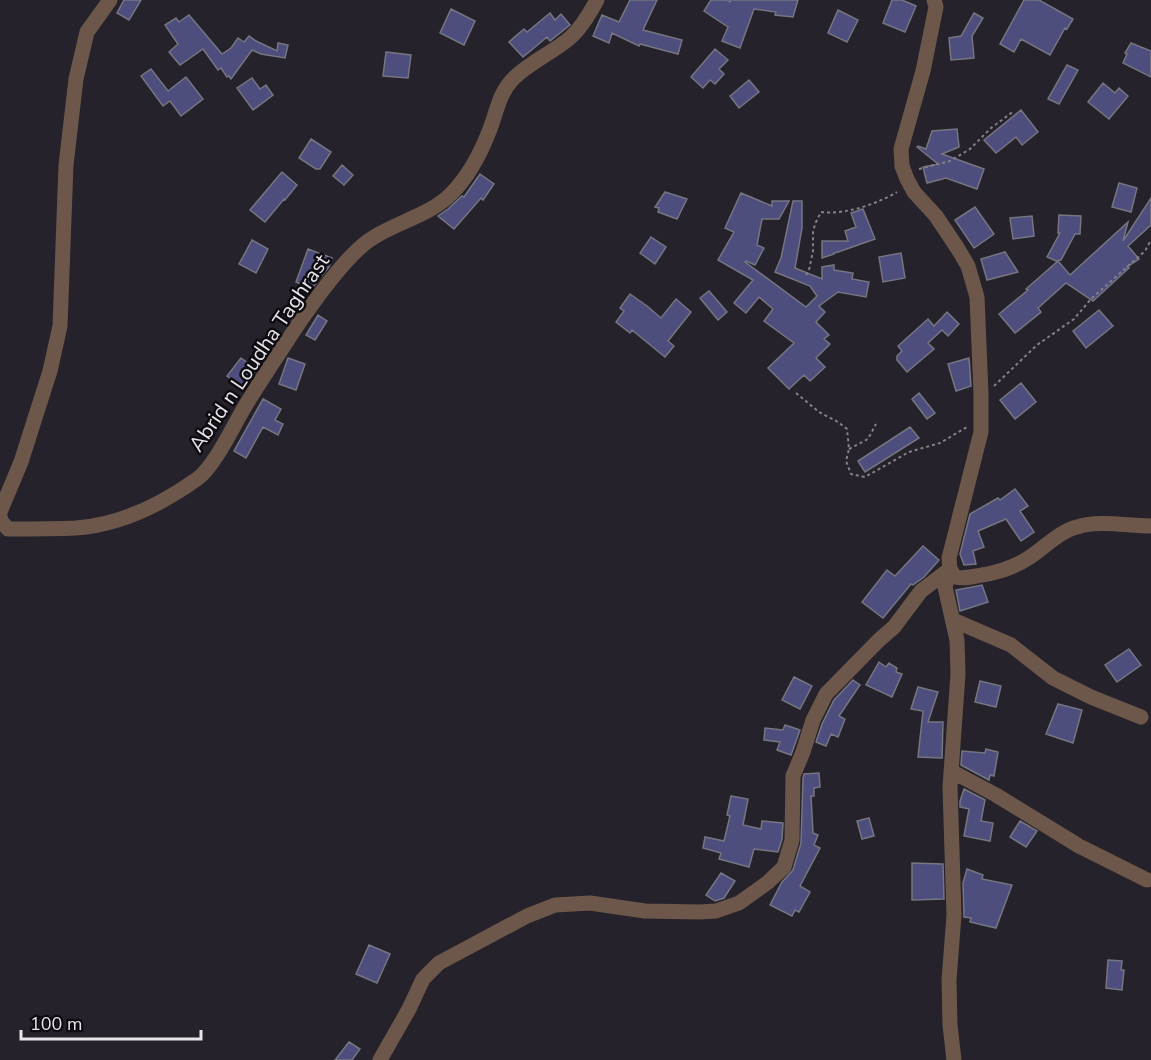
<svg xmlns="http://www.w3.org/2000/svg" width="1151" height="1060" viewBox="0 0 1151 1060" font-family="'Nunito Sans',sans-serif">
	<rect width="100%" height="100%" fill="#26222b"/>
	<path fill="#4d4d7e" stroke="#757681" stroke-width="1.5" d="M124 0H141L129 20 117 13Z
		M630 0H657L643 30 682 40 678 54 640 44 639 46 612 33 609 43 593 36 602 15 619 22Z
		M711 0H727L730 2V0H798L793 17 775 15 776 12 754 9 740 48 722 41 728 27 704 11Z
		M892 0H902L916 6 905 32 883 23Z
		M1024 0H1039L1073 19 1067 29 1065 28 1050 55 1021 39 1014 52 1000 44Z
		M451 9 475 21 464 45 440 33Z
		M838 10 858 20 847 42 828 33Z
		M550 13 555 20 561 14 570 25 550 41 547 37 523 57 509 42 524 29 527 32Z
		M974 13 983 18 972 36 974 58 951 60 949 38 961 36Z
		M189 15 222 54 231 48 238 38 244 42 249 36 256 41 277 51 278 43 288 45 285 58 261 54 252 50 231 79 229 76 227 77 221 68 218 70 203 49 180 65 169 52 178 44 165 25 176 18 179 22Z
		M1131 43 1151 51V77L1123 63 1127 54 1125 53Z
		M715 49 728 60 719 69 724 74 715 84 710 80 703 88 691 77Z
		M386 52 411 55 408 78 383 76Z
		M1067 65 1078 70 1059 104 1048 99Z
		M151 69 168 91 186 77 203 99 181 116 170 101 163 106 141 76Z
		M252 78 260 89 266 85 273 95 253 110 237 88Z
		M749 80 759 92 739 108 730 96Z
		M1103 83 1115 93 1119 88 1128 96 1109 119 1088 102Z
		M1021 110 1038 132 1022 145 1016 137 996 153 984 140Z
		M957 129 959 147 942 154 984 169 977 189 946 178 927 183 923 167 938 164 917 147 918 146 926 149 932 131Z
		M311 139 331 152 320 169H316L299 158Z
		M342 165 353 175 344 185 333 176Z
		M282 172 297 185 285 200 284 199 265 222 250 210Z
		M480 174 494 184 483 200 481 198 454 229 438 216 448 209 462 196 464 197Z
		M1119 183 1137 188 1131 212 1112 207Z
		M665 192 687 199 677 219 658 212 659 208 655 207Z
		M741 193 772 206V201H789L779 219H762L757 245 764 248 755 265 746 261 745 262 806 307 817 296 810 286 775 272 781 258 793 201H802V228L795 268 822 279V267L834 265V270L853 273 852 279 869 282 866 297 838 292 819 306 825 312 816 322 829 335 824 339 830 344 816 358 825 367 810 381 804 375 789 389 768 368 794 343 764 321 773 309 759 297 746 313 734 303 753 280 718 260 734 232 725 228Z
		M1151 198V225L1128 246 1139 259 1127 267 1129 268 1093 301 1066 283 1038 308 1041 312 1015 333 999 314 1028 290 1026 289 1058 261 1070 275 1128 222 1123 241Z
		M975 207 994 234 974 248 955 220Z
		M863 209 875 239 838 252 834 253V254L822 258V241H848L845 231 856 227 851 213Z
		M1059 215 1081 216 1080 234H1075L1061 260 1056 261 1047 257 1060 233H1058Z
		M1032 216 1034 236 1013 239 1010 218Z
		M651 237 666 247 655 264 640 253Z
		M252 240 268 249 256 273 239 264Z
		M308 249 332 258 329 267 312 288 296 282Z
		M1005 252 1018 272 987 280 981 259Z
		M901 253 905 278 883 282 879 257Z
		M709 291 727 312 718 320 700 298Z
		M630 294 647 306 661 318 676 299 691 312 668 341 674 346 665 357 632 330 630 333 616 322 624 311 620 308Z
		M1099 310 1113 326 1086 348 1073 331Z
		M947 312 959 324 948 336 942 330 928 343 934 349 907 372 897 360V356L902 351 898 346 928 319 934 326Z
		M318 315 327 321 315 340 306 335Z
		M241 358 256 369 243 387 227 376Z
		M288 358 305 364 296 390 279 384Z
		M969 358 971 386 956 391 948 364Z
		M1021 383 1036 402 1015 419 1000 400Z
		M919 393 935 413 927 419 912 399Z
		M263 399 281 409 275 420 283 424 278 435 263 427 246 458 234 451Z
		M910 427 919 438 865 472 858 461Z
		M1015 489 1028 506 1020 511 1034 532 1021 541 1006 519 978 531 984 547 973 551 976 564 964 565 960 554 970 514 998 498 1000 500Z
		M923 546 939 560 924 577 913 585 911 584 883 618 862 602 887 570 895 576Z
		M982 585 988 602 960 611 956 590Z
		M1129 649 1141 665 1117 682 1105 665Z
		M879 662 886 667 889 663 897 668 896 672 902 674 892 697 866 685Z
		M794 677 812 686 800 709 782 700Z
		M853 680 860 685 839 716 845 719 838 737 831 734 826 746 816 742 822 724 834 700Z
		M980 681 1001 686 996 707 975 702Z
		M918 687 938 692 928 722H943L942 758 918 757 923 711 911 709Z
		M1058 704 1082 710 1073 743 1046 734Z
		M785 725 800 730 791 755 777 750 780 742 764 740 765 728 783 730Z
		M986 749 998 752 994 776 990 775 989 780 961 765 962 751 985 753Z
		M819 773 820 787 814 788V796H811L813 833 818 835 814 845 820 848 800 886 810 892 799 912 795 910 792 916 770 905 782 882 793 870 801 843 803 778 804 774Z
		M964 789 985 800 981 821 993 823 990 841 964 836 969 809 960 807V801Z
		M731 796 748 799 743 825 761 829 762 821 783 823 782 839 778 852 754 849 749 867 719 859 721 853 703 848 705 837 724 841 730 816 727 815Z
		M869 818 874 836 862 839 857 821Z
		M1020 821 1037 831 1026 847 1010 837Z
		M912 863 943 864 944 899 912 900Z
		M967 869 983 875 982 879 1012 885 996 928 970 922 971 918 964 917 963 883Z
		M721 873 735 881 724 898 715 901 706 895Z
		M369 945 390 954 377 983 356 974Z
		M1108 960 1122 961 1121 970H1124L1122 990 1106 988Z
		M349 1042 360 1049 352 1060H335Z"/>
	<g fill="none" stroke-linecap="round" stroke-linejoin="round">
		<path stroke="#848188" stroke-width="2" stroke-dasharray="3 3" stroke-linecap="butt" d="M919 169 950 161 970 149 991 128 1014 111
			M806 275 809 270 813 251V231L816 222 821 212C845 215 877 204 897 192
			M994 386 1037 345 1074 319 1091 299 1145 251 1151 240
			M796 393 819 412 838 422 847 429 849 449 846 461 851 474 865 477 909 452 940 443 967 427
			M849 449 868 439 876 424"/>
		<path stroke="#6d574a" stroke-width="15" d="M934 0 936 7 923 71 901 149 902 166 907 179 914 192 936 216 958 249 968 266 977 297 981 393V432L949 558 950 569 955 577C965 579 972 577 982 575 1000 572 1015 567 1030 557 1044 548 1060 531 1077 527 1100 520 1127 526 1151 526
			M0 512 21 462 50 371 60 326 66 165 76 79 87 32 110 0
			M0 516 1 521 8 529C30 529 53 529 76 528 119 525 162 504 197 479 214 467 233 427 244 408 262 378 282 349 301 320 318 296 345 258 368 241 394 222 428 217 451 194 469 176 481 153 490 129 497 111 499 94 512 80 529 62 553 53 571 37 582 27 590 13 597 0
			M950 569 945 587 957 640 958 674 950 787 954 915 949 980 950 1025 954 1060
			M953 620 1011 645 1053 678 1091 697 1141 717
			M951 771 996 795 1079 846 1147 880
			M380 1060 409 1009 423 979 439 963 527 916 555 905 590 903 645 911 700 912 716 911 739 903 767 883 784 867 792 840 793 776 803 752 813 720 826 694 879 640 894 627 921 591 950 569"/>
	</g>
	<g text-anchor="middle" stroke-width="5" stroke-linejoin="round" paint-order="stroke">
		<g font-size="21" fill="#e7e4ea" stroke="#0e0c10">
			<text transform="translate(259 353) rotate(-56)" y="7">Abrid n Loudha Taghrast</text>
		</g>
	</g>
	<path d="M21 1030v9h180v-9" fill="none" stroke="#e7e4ea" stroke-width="3"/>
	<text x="30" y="1030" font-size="18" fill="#e7e4ea" stroke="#0e0c10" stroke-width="4.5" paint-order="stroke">100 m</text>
</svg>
